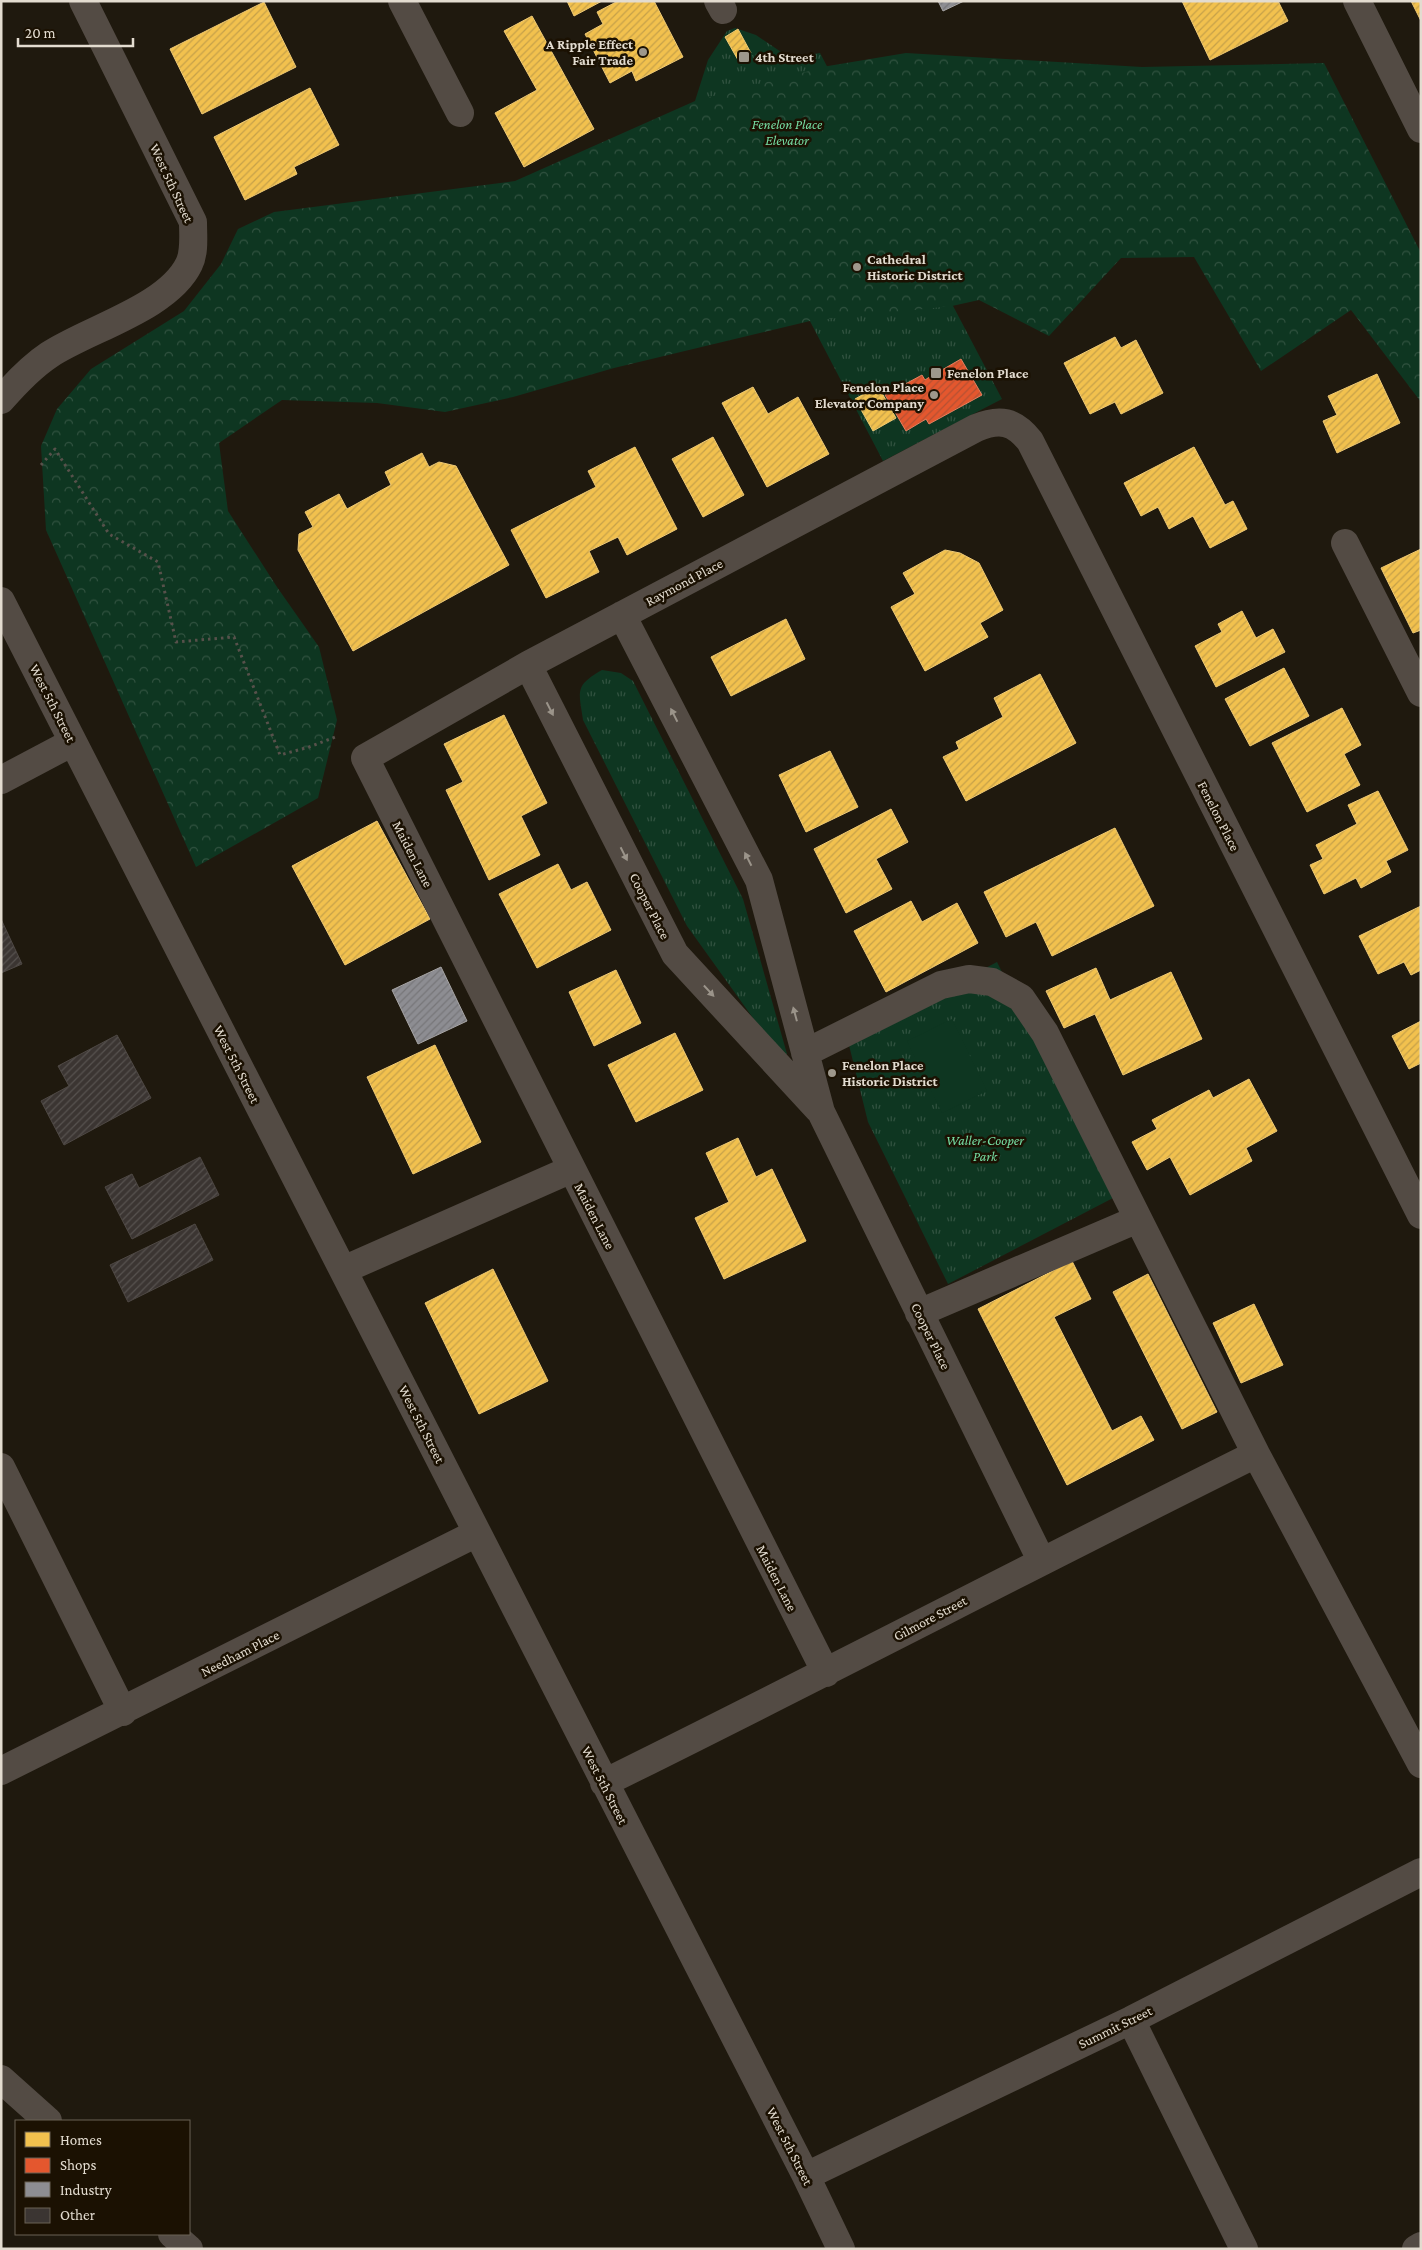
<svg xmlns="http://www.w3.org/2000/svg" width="1422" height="2250" viewBox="0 0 1422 2250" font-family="'Crimson Pro',serif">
	<defs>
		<pattern id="grass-tufts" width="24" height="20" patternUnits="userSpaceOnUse" patternTransform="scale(1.25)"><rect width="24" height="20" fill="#0e3621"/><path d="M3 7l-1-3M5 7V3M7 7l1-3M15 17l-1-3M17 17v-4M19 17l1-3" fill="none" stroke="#315240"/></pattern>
		<pattern id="forest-crowns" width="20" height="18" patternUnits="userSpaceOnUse" patternTransform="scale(1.25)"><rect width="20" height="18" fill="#0e3621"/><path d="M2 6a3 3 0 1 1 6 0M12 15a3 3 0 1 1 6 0" fill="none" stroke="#315240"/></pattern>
		<pattern id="homes-hatch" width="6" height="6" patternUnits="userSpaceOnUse" patternTransform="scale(1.25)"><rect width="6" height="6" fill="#f2c14e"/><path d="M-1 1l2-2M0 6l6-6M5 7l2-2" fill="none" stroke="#c6a14a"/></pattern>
		<pattern id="shops-hatch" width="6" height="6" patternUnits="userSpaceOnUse" patternTransform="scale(1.25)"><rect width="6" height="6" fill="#e4572e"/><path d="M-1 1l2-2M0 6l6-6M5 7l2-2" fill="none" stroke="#b45133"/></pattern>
		<pattern id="industry-hatch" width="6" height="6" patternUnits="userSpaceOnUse" patternTransform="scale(1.25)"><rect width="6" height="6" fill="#8d8d92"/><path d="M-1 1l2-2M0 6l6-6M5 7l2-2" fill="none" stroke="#777679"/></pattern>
		<pattern id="building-hatch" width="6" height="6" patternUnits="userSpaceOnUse" patternTransform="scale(1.25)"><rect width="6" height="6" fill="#3b3532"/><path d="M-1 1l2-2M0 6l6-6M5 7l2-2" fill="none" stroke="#57524f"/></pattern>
	</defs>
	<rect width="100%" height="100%" fill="#1f190e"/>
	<path fill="url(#grass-tufts)" d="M735 28 756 35 787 56 796 57 820 53 1002 399 883 461 695 101 708 60 727 31Z
		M602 670 621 673 633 681 743 899 787 1054 781 1057 687 926 583 720C579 691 574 686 602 670Z
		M997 962 1113 1198 948 1284 868 1122 848 1041Z"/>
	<path fill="url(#forest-crowns)" d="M906 53 1142 67 1324 63 1421 253V402L1351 310 1261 371 1194 257 1121 258 1049 336 979 300 952 306 810 321 614 368 513 397 445 412 377 403 282 400 219 443 228 511 277 587 319 647 337 720 318 798 196 867 46 530 41 446 57 409 91 369 184 311 221 264 238 229 274 212 515 181 695 101 828 66Z"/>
	<path fill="#0e3621" d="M952 1019 987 1091 942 1113 907 1041Z"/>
	<path fill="url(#homes-hatch)" stroke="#eec975" d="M567 1H602L574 16Z
		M618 1H654L683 57 636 81 632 71 610 83 585 34 603 24 597 12Z
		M1182 1H1278L1288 21 1210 60Z
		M1411 1H1421V21Z
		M264 2 296 67 202 114 170 49Z
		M532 16 594 129 524 167 495 113 537 90 504 31Z
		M738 29 751 53 738 60 725 37Z
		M310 88 339 145 294 167 297 174 245 200 214 137Z
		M1115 337 1121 348 1136 340 1163 393 1121 414 1115 402 1090 414 1064 363Z
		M1377 374 1400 423 1337 453 1323 421 1337 415 1328 396Z
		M878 386 896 418 873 431 855 399Z
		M753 387 768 414 798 397 829 454 767 487 722 403Z
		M713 437 744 495 703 517 672 459Z
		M635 447 677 529 627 555 618 537 589 551 599 572 546 598 511 530 596 487 588 471Z
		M1194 447 1225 505 1233 501 1247 529 1210 548 1193 516 1169 529 1158 507 1141 516 1124 483Z
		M422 453 429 467 439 462 456 466 509 565 353 651 298 550 299 534 313 527 305 512 339 494 347 509 391 485 385 472Z
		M1421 549V630L1413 633 1381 568Z
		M945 550 960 553 979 563 1003 610 980 623 988 637 925 671 891 607 915 594 903 573Z
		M1242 611 1256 638 1273 629 1285 652 1216 687 1195 646 1222 632 1218 624Z
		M786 619 805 659 731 696 711 657Z
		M1284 668 1309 716 1250 746 1225 699Z
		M1040 674 1076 743 966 801 943 757 959 749 956 742 1003 717 994 698Z
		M1342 708 1361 745 1344 754 1360 785 1307 812 1272 743Z
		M504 715 547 803 521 816 540 855 489 880 446 790 463 782 444 744Z
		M830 751 858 807 806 832 779 775Z
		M1378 791 1408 850 1386 861 1391 872 1361 888 1356 878 1324 894 1310 865 1323 859 1316 845 1357 824 1348 805Z
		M891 809 908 842 876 859 892 889 846 913 814 849Z
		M377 821 430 919 345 965 292 866Z
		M1115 828 1154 906 1052 956 1036 922 1006 937 984 892Z
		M558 864 571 890 587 882 611 930 537 968 499 894Z
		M911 901 922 922 957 903 978 943 886 992 854 931Z
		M1421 906V970L1411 975 1404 962 1378 974 1359 936Z
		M1096 968 1110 1000 1171 972 1202 1039 1123 1075 1095 1014 1064 1028 1046 991Z
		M616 970 641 1023 594 1046 569 992Z
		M1421 1021V1063L1409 1069 1392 1036Z
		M675 1033 703 1090 636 1122 608 1065Z
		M435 1045 481 1142 413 1174 367 1077Z
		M1249 1079 1277 1131 1246 1148 1252 1161 1190 1195 1170 1157 1147 1170 1132 1142 1157 1129 1152 1120 1209 1090 1213 1098Z
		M738 1138 756 1177 772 1169 806 1241 724 1279 695 1218 729 1202 706 1153Z
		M1072 1261 1091 1299 1054 1317 1112 1431 1141 1416 1154 1440 1067 1485 978 1309Z
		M493 1269 548 1381 479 1414 425 1303Z
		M1148 1274 1217 1412 1182 1429 1113 1292Z
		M1254 1304 1283 1365 1241 1383 1213 1323Z"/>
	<path fill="url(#shops-hatch)" stroke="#e47f5f" d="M961 359 982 395 929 424 926 419 906 431 885 395 922 375 925 380 928 378Z"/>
	<path fill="url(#industry-hatch)" stroke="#a7a5a5" d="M938 1H964L943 11Z
		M441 967 467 1021 418 1044 392 990Z"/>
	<path fill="url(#building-hatch)" stroke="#4e4844" d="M1 919 22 964 1 973Z
		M117 1035 151 1098 64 1145 41 1101 69 1086 58 1066Z
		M200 1157 219 1195 132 1239 105 1187 132 1174 139 1188Z
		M195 1224 213 1260 128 1302 110 1265Z"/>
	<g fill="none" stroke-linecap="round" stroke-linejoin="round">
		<path stroke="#57514b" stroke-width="3" stroke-dasharray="2.5 4" stroke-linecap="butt" d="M41 465 55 449 109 534 158 562 176 642 234 637 280 755 309 747 338 736"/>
		<path stroke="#534b44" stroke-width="28" d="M402 1 460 113
			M718 1 723 10
			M1357 1 1421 129
			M1 400C15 384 31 367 49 355 88 329 168 308 189 264 195 252 193 236 193 222L83 1
			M1345 543 1421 693
			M1 601 806 2176 841 2249
			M622 615 759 880 821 1112 1041 1560
			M528 665 675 954 818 1109
			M1 780 73 742
			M805 1053 941 985 969 979 992 982 1021 998 1045 1033 1256 1454 1421 1764
			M343 1270 572 1169
			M919 1313 1138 1219
			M1 1467 123 1712
			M826 1673 365 758 528 665 976 428C1000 418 1014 421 1030 441L1421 1215
			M1 1771 477 1533
			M604 1783C823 1675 1038 1562 1256 1454
			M1131 2020 1244 2249
			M1 2079 48 2121
			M806 2176 1131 2020 1421 1872
			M172 2234 189 2249
			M1416 2249 1421 2246"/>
	</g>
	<defs><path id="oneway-solid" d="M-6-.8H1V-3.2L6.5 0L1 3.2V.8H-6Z" transform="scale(1.25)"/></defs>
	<g fill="#9b948a">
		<use href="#oneway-solid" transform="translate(550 709) rotate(63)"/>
		<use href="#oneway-solid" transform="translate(674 715) rotate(-117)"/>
		<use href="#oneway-solid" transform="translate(624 854) rotate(63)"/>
		<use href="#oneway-solid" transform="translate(748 859) rotate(-117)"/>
		<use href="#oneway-solid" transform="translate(709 991) rotate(47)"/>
		<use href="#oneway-solid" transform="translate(795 1014) rotate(-105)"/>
	</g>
	<g fill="#9e988c" stroke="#1b1102" stroke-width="2">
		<circle cx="643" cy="52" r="5"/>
		<rect x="738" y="51" width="12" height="12" rx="2.5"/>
		<circle cx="857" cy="267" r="5"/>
		<rect x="930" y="367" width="12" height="12" rx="2.5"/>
		<circle cx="934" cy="395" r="5"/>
		<circle cx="832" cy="1073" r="5"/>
	</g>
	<g text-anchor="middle" stroke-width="5" stroke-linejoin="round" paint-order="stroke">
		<g font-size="14" font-weight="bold" fill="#e3dcd0" stroke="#1b1102" text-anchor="start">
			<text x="633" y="49" text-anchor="end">A Ripple Effect<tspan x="633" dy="16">Fair Trade</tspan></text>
			<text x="755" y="62">4th Street</text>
			<text x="867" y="264">Cathedral<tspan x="867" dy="16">Historic District</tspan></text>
			<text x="947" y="378">Fenelon Place</text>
			<text x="924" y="392" text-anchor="end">Fenelon Place<tspan x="924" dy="16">Elevator Company</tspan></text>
			<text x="842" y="1070">Fenelon Place<tspan x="842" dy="16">Historic District</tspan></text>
		</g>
		<g font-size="14" font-style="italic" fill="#75dda3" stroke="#1b1102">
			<text x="787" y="129">Fenelon Place<tspan x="787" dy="16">Elevator</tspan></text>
			<text x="985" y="1145">Waller-Cooper<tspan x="985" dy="16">Park</tspan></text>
		</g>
		<g font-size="14" fill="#e3dcd0" stroke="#1b1102">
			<text transform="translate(172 183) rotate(65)" y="5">West 5th Street</text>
			<text transform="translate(684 582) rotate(-28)" y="5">Raymond Place</text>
			<text transform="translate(53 703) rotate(63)" y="5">West 5th Street</text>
			<text transform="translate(1219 816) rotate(63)" y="5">Fenelon Place</text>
			<text transform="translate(413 854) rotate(63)" y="5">Maiden Lane</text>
			<text transform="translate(650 906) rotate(63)" y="5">Cooper Place</text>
			<text transform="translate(237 1064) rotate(63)" y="5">West 5th Street</text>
			<text transform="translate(595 1216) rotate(63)" y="5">Maiden Lane</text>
			<text transform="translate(931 1336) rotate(64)" y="5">Cooper Place</text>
			<text transform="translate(422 1424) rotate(63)" y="5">West 5th Street</text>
			<text transform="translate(777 1578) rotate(63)" y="5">Maiden Lane</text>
			<text transform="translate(930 1618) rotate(-28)" y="5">Gilmore Street</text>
			<text transform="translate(240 1653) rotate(-27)" y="5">Needham Place</text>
			<text transform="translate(605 1785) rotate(63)" y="5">West 5th Street</text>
			<text transform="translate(1115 2027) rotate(-26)" y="5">Summit Street</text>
			<text transform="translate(790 2146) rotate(63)" y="5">West 5th Street</text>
		</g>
	</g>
	<rect width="1422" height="2250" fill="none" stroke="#e3dcd0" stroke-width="5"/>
	<rect x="15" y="2120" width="175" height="115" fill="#1b1102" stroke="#6b6254"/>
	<rect x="25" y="2132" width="25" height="15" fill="#f2c14e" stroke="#6b6254"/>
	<text x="60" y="2145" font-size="15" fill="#e3dcd0">Homes</text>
	<rect x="25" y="2158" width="25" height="15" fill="#e4572e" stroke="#6b6254"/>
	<text x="60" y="2170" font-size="15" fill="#e3dcd0">Shops</text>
	<rect x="25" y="2182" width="25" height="15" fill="#8d8d92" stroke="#6b6254"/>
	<text x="60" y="2195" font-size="15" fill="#e3dcd0">Industry</text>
	<rect x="25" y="2208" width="25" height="15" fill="#3b3532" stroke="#6b6254"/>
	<text x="60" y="2220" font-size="15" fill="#e3dcd0">Other</text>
	<path d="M18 38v8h115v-8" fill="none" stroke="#e3dcd0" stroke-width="2.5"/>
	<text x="25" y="38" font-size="15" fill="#e3dcd0" stroke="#1b1102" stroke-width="4" paint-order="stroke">20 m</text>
</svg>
